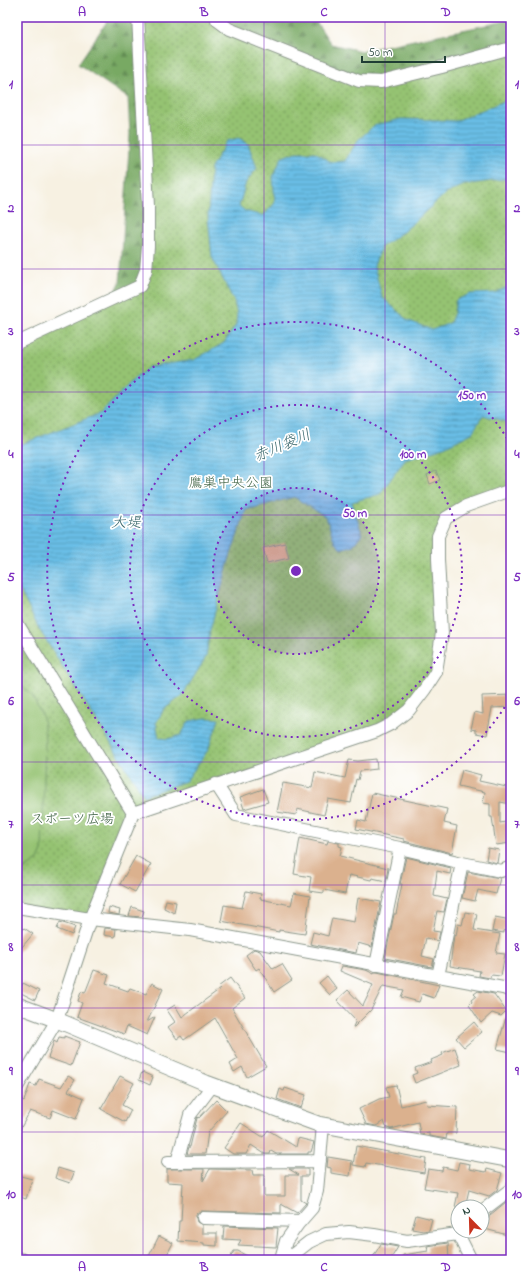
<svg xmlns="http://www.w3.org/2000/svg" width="528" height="1277" viewBox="0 0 528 1277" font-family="'Indie Flower','Klee One',sans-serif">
	<defs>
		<pattern id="forest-firs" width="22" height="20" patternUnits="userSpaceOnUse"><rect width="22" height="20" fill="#78a964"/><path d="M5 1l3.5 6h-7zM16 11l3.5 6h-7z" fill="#628b53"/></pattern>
		<pattern id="park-dots" width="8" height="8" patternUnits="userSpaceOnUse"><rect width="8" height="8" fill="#95c372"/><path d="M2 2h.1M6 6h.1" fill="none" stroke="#79a05e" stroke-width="1.8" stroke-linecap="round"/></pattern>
		<pattern id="water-rules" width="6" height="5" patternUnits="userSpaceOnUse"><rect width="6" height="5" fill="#69bee6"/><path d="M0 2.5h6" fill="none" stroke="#569cbb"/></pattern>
	</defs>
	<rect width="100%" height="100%" fill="#fff"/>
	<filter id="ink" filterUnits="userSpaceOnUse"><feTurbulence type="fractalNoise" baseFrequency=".025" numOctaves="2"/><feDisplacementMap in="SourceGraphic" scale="8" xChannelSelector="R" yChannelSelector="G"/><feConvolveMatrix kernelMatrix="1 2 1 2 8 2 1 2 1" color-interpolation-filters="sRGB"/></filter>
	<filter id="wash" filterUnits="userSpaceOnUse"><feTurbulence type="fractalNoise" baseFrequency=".012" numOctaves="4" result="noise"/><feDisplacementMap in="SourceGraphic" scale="16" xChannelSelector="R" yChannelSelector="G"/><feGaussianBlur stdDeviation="0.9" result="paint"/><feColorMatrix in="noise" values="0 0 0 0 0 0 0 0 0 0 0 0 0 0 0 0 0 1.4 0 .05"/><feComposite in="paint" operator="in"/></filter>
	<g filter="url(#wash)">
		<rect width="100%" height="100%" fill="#f7f1e2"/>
		<path fill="url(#forest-firs)" stroke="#4c734c" d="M110 17H138L148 206 140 286 110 301 120 283 130 134 128 98 78 64Z
			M217 17H313L331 44 361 51 511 20V48L359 81Z"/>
		<path fill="url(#park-dots)" stroke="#5a8053" d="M138 17H217L359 81 511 48V490L466 506 438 536 436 672 391 724 133 813 90 919 17 907V343L140 286 146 270Z"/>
		<path fill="#95c372" stroke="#5a8053" d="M17 681 32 695 43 718 45 740 42 851 38 860 17 874Z"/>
		<path fill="url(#water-rules)" stroke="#447e8d" d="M509 99H511V178L464 185 445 194 404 231 381 247 374 266 382 297 407 320 432 330 450 323 454 313 456 300 470 294 495 293 511 285V423L483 415 472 433 444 447 405 459 380 494 352 502 362 534 353 545 341 549 335 543 326 517 294 497 246 510 229 560 210 630 206 657 182 696 164 709 156 723 159 738 168 739 181 735 189 721 206 718 219 719 208 750 186 781 144 796 39 629 17 584V446L101 413 133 380 149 367 194 360 224 343 236 325 237 314 234 301 212 257 208 217 211 168 227 141 239 138 248 144 257 168 246 182 239 206 245 211 263 216 275 203 273 177 282 157 297 152H315L331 162 345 161 358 140 375 125 401 119 437 120 456 121Z"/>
		<g id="blocks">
			<path fill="#dbb18e" d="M436 471 440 480 430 484 427 475Z
				M285 543 289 558 267 563 263 548Z
				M511 695V707L492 708 487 735 476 733V730L471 729 475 712 483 714 482 696Z
				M376 759 377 769 360 771 358 780 356 779 351 803 328 799 324 815 297 809 296 815 277 812 283 783 312 788 315 772 345 778 349 760 358 761Z
				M462 770 481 775 479 781 511 788V804L500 802V823L511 821V843L496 845 492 817H490V804L483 803 485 792 458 786Z
				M263 789 268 802 244 809 240 797Z
				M372 793 447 809 444 823 457 826 452 853 404 841V839L356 829 358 820 366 822Z
				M300 838 327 844 328 841 339 843V846L342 847 340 856 388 868 386 881 372 878 371 880 349 875 345 894 324 890V893L309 891 311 877 294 874Z
				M488 848 499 850 497 863 486 860Z
				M136 856 151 864 135 892 120 884Z
				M406 857 451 868 450 874 437 871 434 896 447 899 444 912 437 911 433 931 440 932 438 941 426 938 422 956 434 959 432 967 385 958 394 914H396L402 884H400Z
				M468 872 500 878 496 894 478 890 475 901 462 898Z
				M246 891 261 894 260 899 291 905 294 893 310 896 305 934 279 930V932L221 921 224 905 242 908Z
				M358 898 381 902 372 947 358 943 356 953 310 944 313 932 328 936 332 918 354 922Z
				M166 900 176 902 174 913 164 908Z
				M109 907 120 910 119 915 108 913Z
				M132 907 144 911 142 917 129 916Z
				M465 912 477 914 474 930 500 934 496 953 505 954 501 976 491 975 490 978 479 976 480 971 450 966 454 935 456 936 458 924 462 925Z
				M495 917 511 920V932L504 930V933L492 931Z
				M60 922 75 927 72 935 57 929Z
				M24 928 33 934 17 953V936Z
				M105 928 116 929 115 937 104 935Z
				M254 949 260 951 273 969 282 964 292 980 274 992 259 968 256 970 246 955Z
				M342 966 366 970 374 974V972H377L439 985 434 998 422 994 419 1002 401 997 404 990 383 986 371 1010 354 1027H353L356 1020 337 1000 348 990 363 1006 373 985 340 971Z
				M94 970 109 975 106 983 128 991 130 988 146 994 152 983 163 989 147 1022 155 1017 147 1035 127 1026 124 1034 77 1017 82 1003 78 1001 81 992 85 993Z
				M327 976 337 989 330 995 319 983Z
				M230 978 245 998 232 1008 266 1066 247 1077 242 1067 234 1072 230 1064 238 1059 215 1018 184 1040 181 1036 177 1039 168 1027 175 1022 167 1010 175 1005 182 1017 220 989 218 987Z
				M23 983 39 991 35 1000 19 992Z
				M478 991 494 994 506 1011 501 1016 492 1013 481 1023 469 1005 472 1002 471 1000 476 996 474 994Z
				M508 1010H511V1052L497 1049Z
				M474 1022 482 1032 464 1047 456 1038Z
				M64 1036 80 1042 71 1066 48 1058 54 1041 57 1043 59 1037 64 1038Z
				M455 1048 461 1065 415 1083 412 1075 417 1073 415 1068 432 1062 431 1060 443 1055 442 1053Z
				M142 1072 153 1077 150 1085 139 1080Z
				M68 1076 75 1080 68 1091 84 1098 76 1119 53 1110 50 1118 30 1111 17 1135V1097L24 1101 30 1084 36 1086 39 1079 61 1087Z
				M120 1076 134 1083 122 1105 131 1110 125 1122 101 1109Z
				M396 1085 401 1106 426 1100 427 1105 457 1107 456 1133H447L446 1139 429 1136V1133L420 1134 418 1122 391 1129 386 1127 384 1121 376 1126 366 1124 359 1109 379 1099 389 1097 386 1087Z
				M285 1088 306 1095 301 1108 277 1099 280 1089 284 1091Z
				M216 1100 227 1111 208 1132 205 1154H187L189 1147H190L197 1118 198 1117 199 1118Z
				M241 1123 263 1137 268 1130 296 1147 298 1138 314 1142 311 1152H308V1154H276L271 1151 270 1154H265L251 1145 246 1154H233L224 1148Z
				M356 1146 426 1159 424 1173 366 1163 365 1167 353 1165Z
				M328 1157 352 1161 350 1176 331 1173V1168L327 1167Z
				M459 1162 470 1164 469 1169 486 1172 487 1169 502 1173 497 1190 489 1196 469 1190 465 1207H455L458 1193 424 1188 428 1169 442 1171 443 1167 457 1170Z
				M58 1168 74 1173 70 1183 55 1178Z
				M167 1169H204L203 1181 210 1169 252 1170 253 1175H264V1196H285V1175H299L289 1169H308V1176H301V1200L306 1203 297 1213 281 1204V1213L200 1211 196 1214V1218L197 1222 202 1225V1233H217V1246L204 1245V1243L178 1241 179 1221H181L183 1183 167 1182Z
				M17 1175 32 1179 26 1199 17 1196Z
				M511 1198V1236L485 1229 490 1215Z
				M416 1215 432 1219 429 1230 423 1231 412 1229Z
				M224 1226 278 1228 276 1247 238 1245 241 1240 223 1239Z
				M159 1236 173 1243 164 1260H147Z
				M448 1243 449 1260H403V1255L428 1251 427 1246Z
				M381 1244 398 1247 390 1260H371Z
				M234 1251H238L254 1260H229Z"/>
		</g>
	</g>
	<g filter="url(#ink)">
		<use href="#blocks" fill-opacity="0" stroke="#8b978b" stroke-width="1"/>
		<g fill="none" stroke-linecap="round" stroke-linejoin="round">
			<defs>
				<path id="minor" d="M217 17V20L229 29 359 81 381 82 442 67 511 48
					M17 343 140 286 146 270 148 246V206L138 17
					M17 623 133 813
					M216 784 236 815 400 848 462 863 501 871 511 867
					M17 907 90 919 190 930 503 988 511 991
					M376 965 400 848
					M438 976 462 863
					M17 1087 57 1020 90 919 133 813 377 731 391 724 409 710 425 689 436 672 442 633 438 559V536L446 518 466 506 511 490
					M168 1162 320 1161
					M177 1162 190 1115 212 1086
					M482 1211 511 1189
					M203 1218 301 1221
					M458 1234 471 1260
					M17 1258 23 1260
					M285 1260 282 1255 286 1241 298 1224 312 1208 317 1191 323 1125
					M286 1260 309 1242 326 1234 349 1232 374 1235 407 1241 458 1234 461 1231"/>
				<path id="tertiary" d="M17 1005 57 1020 206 1083 318 1124 511 1160"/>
			</defs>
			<use href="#minor" stroke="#8b978b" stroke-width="14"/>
			<use href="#tertiary" stroke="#8b978b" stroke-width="17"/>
			<use href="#minor" stroke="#fff" stroke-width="12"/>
			<use href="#tertiary" stroke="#fff" stroke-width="15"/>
		</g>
	</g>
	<path fill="none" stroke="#7b2cbf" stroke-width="1" stroke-opacity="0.55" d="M143 17V1260M264 17V1260M385 17V1260M17 145H511M17 269H511M17 392H511M17 515H511M17 638H511M17 762H511M17 885H511M17 1008H511M17 1132H511"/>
	<circle cx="296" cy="571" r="83" fill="#7b2cbf" fill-opacity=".12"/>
	<g fill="none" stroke="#7b2cbf" stroke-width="2" stroke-dasharray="2 4">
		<circle cx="296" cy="571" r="83"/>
		<circle cx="296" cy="571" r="166"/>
		<path d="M511 697A249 249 0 1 1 511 445"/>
	</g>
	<g text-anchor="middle" stroke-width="3.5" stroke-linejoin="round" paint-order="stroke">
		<g font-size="14" fill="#426547" stroke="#fff">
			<text x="231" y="487">鷹巣中央公園</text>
			<text x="72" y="823">スポーツ広場</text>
		</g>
		<g font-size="15" font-style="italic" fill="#356469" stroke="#fff">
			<text transform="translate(282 445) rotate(-23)" y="5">赤川袋川</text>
			<text x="126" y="527">大堤</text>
		</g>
	</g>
	<circle cx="296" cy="571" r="6" fill="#7b2cbf" stroke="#fff" stroke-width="2"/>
	<g font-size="12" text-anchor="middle" font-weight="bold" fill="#7b2cbf" stroke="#fff" stroke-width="3.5" stroke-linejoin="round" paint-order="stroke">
		<text x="472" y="399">150 m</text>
		<text x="413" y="458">100 m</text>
		<text x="355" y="517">50 m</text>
	</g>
	<rect width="528" height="1277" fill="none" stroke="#fff" stroke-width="44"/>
	<g transform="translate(470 1219) rotate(337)"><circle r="19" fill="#ffffff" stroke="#a5b1ae"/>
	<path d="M0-3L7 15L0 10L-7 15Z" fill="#c8321e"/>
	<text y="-6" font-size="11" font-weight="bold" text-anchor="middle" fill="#1f3d34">N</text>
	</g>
	<path d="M362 56v6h83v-6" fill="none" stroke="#1f3d34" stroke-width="2"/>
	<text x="368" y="56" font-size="12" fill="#1f3d34" stroke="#ffffff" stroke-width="3" paint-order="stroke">50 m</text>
	<rect x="22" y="22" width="484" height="1233" fill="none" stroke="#7b2cbf" stroke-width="1.5"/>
	<g font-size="13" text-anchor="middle" font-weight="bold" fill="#7b2cbf">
		<text x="82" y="16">A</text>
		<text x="204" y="16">B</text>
		<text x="324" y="16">C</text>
		<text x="446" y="16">D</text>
		<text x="11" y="88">1</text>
		<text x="517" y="88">1</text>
		<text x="11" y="212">2</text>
		<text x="517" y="212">2</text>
		<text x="11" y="335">3</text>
		<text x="517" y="335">3</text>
		<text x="11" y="458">4</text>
		<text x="517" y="458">4</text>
		<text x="11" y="581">5</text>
		<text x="517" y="581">5</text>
		<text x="11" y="705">6</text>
		<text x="517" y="705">6</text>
		<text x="11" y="828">7</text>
		<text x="517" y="828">7</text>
		<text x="11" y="951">8</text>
		<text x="517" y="951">8</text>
		<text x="11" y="1075">9</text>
		<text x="517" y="1075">9</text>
		<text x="11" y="1198">10</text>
		<text x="517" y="1198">10</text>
		<text x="82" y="1271">A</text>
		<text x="204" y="1271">B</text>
		<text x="324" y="1271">C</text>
		<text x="446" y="1271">D</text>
	</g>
</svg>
